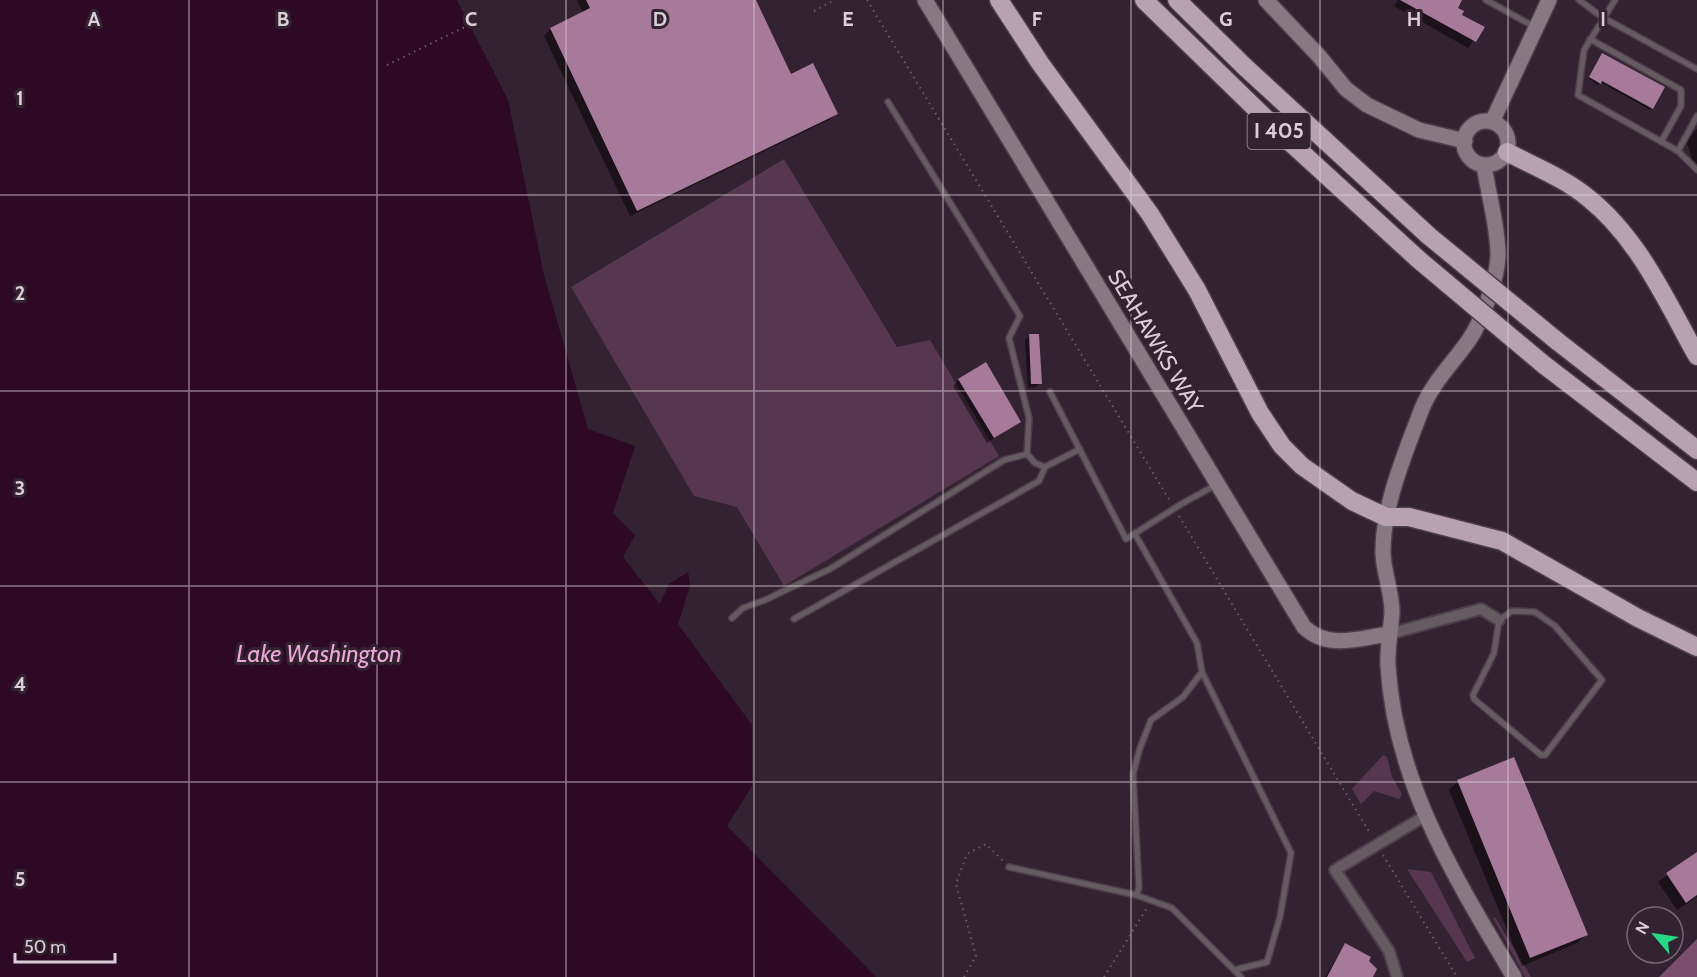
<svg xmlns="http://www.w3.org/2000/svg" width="1697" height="977" viewBox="0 0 1697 977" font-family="Cabin,sans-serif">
	<rect width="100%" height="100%" fill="#33222f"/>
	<path fill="#57374f" d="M784 159 897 347 930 340 999 456 784 586 737 507 694 496 571 287Z
		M1383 755 1387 757 1392 777 1402 794 1399 799 1374 791 1361 804 1352 789Z
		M1407 869 1431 872 1475 958 1467 962Z
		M1495 917 1531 977H1525L1493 918Z"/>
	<path fill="#794e6e" d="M1697 939V977H1659Z"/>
	<path fill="#2d0926" d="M0 0H457L508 100 544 275 588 429 635 446 613 513 635 535 623 557 660 604 669 584 688 572 690 586 678 624 752 725V786L727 826 876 977H0Z"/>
	<path fill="#0007" d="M577 0H754L791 76 836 114 829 120 630 216 544 36 550 29 583 13Z
		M1398 0H1456L1460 15 1482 28 1468 48 1394 6Z
		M1601 56 1663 88 1650 110 1600 82 1598 85 1589 79Z
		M1697 129V171H1696L1686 141Z
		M1029 336 1040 383 1036 387 1028 388 1025 340Z
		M959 380 1020 421 987 443 953 386Z
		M1458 781 1586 935 1577 943 1522 966 1449 790Z
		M1697 853V897L1677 910 1658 882Z
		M1345 945 1367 962 1372 977H1325Z"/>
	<path fill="#a7799b" d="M586 0H756L791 74 813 63 838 114 637 211 550 28 590 8Z
		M1400 0H1462L1458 8 1464 11 1462 15 1485 27 1476 42Z
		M1602 53 1665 87 1653 109 1602 81 1601 84 1589 77Z
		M1029 334H1039L1042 384H1031Z
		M986 362 1021 422 994 438 958 379Z
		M1514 757 1588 935 1530 958 1457 780Z
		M1697 852V895L1686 903 1666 873Z
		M1345 943 1371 957 1369 961 1377 969 1373 977H1327Z"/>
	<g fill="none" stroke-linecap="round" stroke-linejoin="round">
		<defs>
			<path id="lane" d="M1486 0 1533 26
				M1579 0 1602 17 1697 69
				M1615 0 1584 50 1578 95 1678 151 1697 170
				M1590 39 1681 90V106L1661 142
				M888 102 1020 316 1009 338 1029 418 1027 454 1035 463 1045 467 1080 449
				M1678 151 1697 116
				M1050 392 1126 539 1183 503 1216 485
				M1135 534 1197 643 1202 672 1183 697 1151 720 1140 748 1133 774 1139 888 1136 895
				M1512 611 1535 612 1555 626 1602 680 1545 755H1541L1474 699 1473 695 1494 653 1499 620Z
				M732 618 743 608 765 600 830 569 1004 460 1027 454
				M794 619 1039 481 1045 467
				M1202 672 1291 853 1280 917 1267 962 1234 970
				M1009 867 1136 895 1172 908 1241 977"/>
			<path id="street" d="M1389 634 1481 609 1499 620
				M1397 977 1389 951 1335 870 1425 816"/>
			<path id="secondary" d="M925 0 1304 627C1328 650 1359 638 1389 634
				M1266 0 1319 56 1346 89 1367 105 1419 130 1465 141
				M1464 143a22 22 0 1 1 44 0a22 22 0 1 1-44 0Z
				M1492 122 1549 0
				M1484 165C1488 193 1498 227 1498 254 1498 277 1482 321 1469 340 1453 363 1431 384 1421 411 1405 453 1382 508 1383 554 1384 573 1392 593 1392 612 1391 630 1387 648 1388 666 1395 783 1456 879 1514 977"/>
			<path id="highway" d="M999 0 1040 63 1150 214 1197 290 1260 413 1282 446 1302 466 1352 501 1386 517H1409L1502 541 1638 618 1697 647
				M1144 0 1290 142 1418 259
				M1177 0 1245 67 1429 236
				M1507 152C1533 166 1564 178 1587 197 1638 237 1666 300 1697 356
				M1557 341 1697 450
				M1543 364 1697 482"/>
		</defs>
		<use href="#lane" stroke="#4e3e4a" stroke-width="8"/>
		<use href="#street" stroke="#4e3e4a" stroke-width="14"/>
		<use href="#secondary" stroke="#4e3e4a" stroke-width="18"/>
		<use href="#highway" stroke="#4e3e4a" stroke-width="21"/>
		<path stroke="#6b5c67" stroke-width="2" stroke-dasharray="1.5 4.5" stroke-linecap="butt" d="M867 0 1170 501
			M814 11 835 0
			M387 65 475 22
			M1179 516 1371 835
			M1383 855 1457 977
			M964 977 976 956 956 884 967 854 986 844 1003 861
			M1104 977 1147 908"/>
		<use href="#lane" stroke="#655c62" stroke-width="5"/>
		<use href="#street" stroke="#655c62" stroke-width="10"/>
		<use href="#secondary" stroke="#877982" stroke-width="15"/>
		<use href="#highway" stroke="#b8a2b2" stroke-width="18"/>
		<defs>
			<path id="highway-bridge" d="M1429 236 1557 341
				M1418 259 1543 364"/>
		</defs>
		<use href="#highway-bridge" stroke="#4e3e4a" stroke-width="21" stroke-linecap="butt"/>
		<use href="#highway-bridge" stroke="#b8a2b2" stroke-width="18"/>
	</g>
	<path fill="none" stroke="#dacfd7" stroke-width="1.5" stroke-opacity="0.55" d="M189 0V977M377 0V977M566 0V977M754 0V977M943 0V977M1131 0V977M1320 0V977M1508 0V977M0 195H1697M0 391H1697M0 586H1697M0 782H1697"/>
	<g text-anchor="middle" stroke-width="6" stroke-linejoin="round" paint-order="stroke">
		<rect fill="#33222f" stroke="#a89ba5" stroke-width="1.5" x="1247.5" y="113" width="63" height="36" rx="4.5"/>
		<g font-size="21" font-weight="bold" fill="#dacfd7">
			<text x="1279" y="138">I 405</text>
		</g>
		<g font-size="22" fill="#dacfd7" stroke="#33222f">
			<text transform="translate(1156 341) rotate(59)" y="8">SEAHAWKS WAY</text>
		</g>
		<g font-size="24" font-style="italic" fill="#eca8da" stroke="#33222f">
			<text x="319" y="662">Lake Washington</text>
		</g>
	</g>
	<g font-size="20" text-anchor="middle" font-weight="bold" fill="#dacfd7" stroke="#33222f" stroke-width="6" stroke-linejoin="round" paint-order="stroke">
		<text x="94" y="26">A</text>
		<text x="283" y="26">B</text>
		<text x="471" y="26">C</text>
		<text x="660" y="26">D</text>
		<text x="848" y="26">E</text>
		<text x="1037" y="26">F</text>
		<text x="1226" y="26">G</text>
		<text x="1414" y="26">H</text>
		<text x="1603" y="26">I</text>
		<text x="20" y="105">1</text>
		<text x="20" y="300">2</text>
		<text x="20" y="495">3</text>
		<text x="20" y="691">4</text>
		<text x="20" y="886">5</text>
	</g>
	<g transform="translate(1655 935) rotate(299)"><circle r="28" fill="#33222f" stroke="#766772" stroke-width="1.5"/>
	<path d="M0-4.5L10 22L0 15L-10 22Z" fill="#25d886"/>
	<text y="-9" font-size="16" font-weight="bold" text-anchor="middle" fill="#dacfd7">N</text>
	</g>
	<path d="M15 953v9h100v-9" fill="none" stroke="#dacfd7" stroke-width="3"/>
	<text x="24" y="953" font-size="18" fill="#dacfd7" stroke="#33222f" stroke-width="4.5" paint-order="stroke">50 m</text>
</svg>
